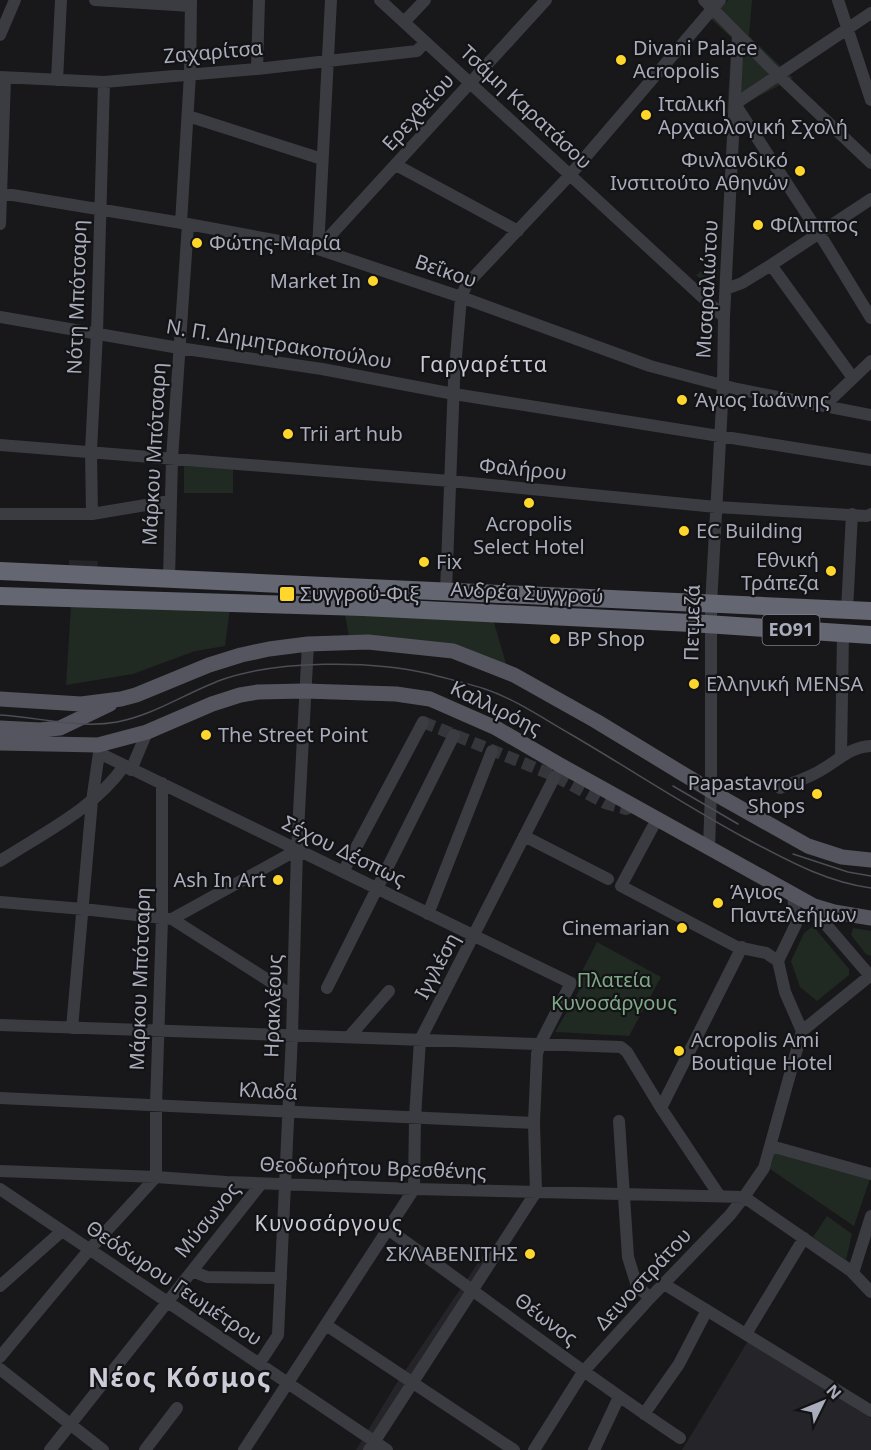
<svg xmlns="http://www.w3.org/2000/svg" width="871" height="1450" viewBox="0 0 871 1450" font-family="'Noto Sans',sans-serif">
	<rect width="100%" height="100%" fill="#18181b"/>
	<path fill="#252428" d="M69 560 98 561 97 569 69 568Z
		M484 1254 496 1262 374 1450H356L398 1381Z
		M748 1341 871 1418V1450H682Z"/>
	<path fill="#202922" d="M728 0H752L749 36 793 78 727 113 732 38 711 19Z
		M713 263V280L706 284 696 275Z
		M184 466 233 467V493H184Z
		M71 606 230 608 225 646 195 651 133 674 66 685Z
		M345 615 493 619 507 667 349 636Z
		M813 926 849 969V975L817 1001 800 987 791 961 804 933Z
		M853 928 871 931V956L866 954 851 935Z
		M597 942 661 977 629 1036 555 1032 579 991 577 981Z
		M775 1151 870 1179 854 1226 770 1169Z
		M827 1216 852 1234 846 1260 813 1237Z"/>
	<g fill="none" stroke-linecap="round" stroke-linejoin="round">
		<path stroke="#35363b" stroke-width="12" stroke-dasharray="12 6" stroke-linecap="butt" d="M423 722 555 776 605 803 626 809 633 806"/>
		<path stroke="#3b3b42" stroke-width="12" d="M95 0 191 6
			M380 0 724 317
			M704 0 778 75 871 163
			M838 0 871 100
			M871 13 735 104 819 233 871 318
			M404 22 425 0
			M0 35 15 0
			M257 69 259 0
			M0 77 104 82 257 69 417 51 425 42
			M57 80 61 0
			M188 116 322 159
			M396 165 518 231
			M0 193 188 224 312 247 461 297 650 366 737 389 871 415
			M181 223 190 74 191 0
			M0 224 5 78
			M318 249 546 0
			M318 249 331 0
			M771 265 853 378
			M726 289 742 283 771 265 871 199
			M0 317 179 348 322 369 454 394 871 460
			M825 405 871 361
			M0 445 450 481 716 507 867 516 871 514
			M0 514H92L170 501
			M92 514 91 451 97 333 104 82
			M169 579 172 459 188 224
			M446 591 454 381 461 297 467 284 570 175 720 0
			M847 610 852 514
			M99 753 571 983 540 1044 537 1054 534 1123 536 1192 369 1450
			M841 755 843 634
			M131 770 147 732
			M780 788C792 783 805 779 816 773 836 763 848 747 871 746
			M657 819 621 886 737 947 766 953 778 961
			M524 836 608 879
			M709 848 711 791V605L723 386 724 317 738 36
			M0 861C43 833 94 809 124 766
			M343 872 423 722
			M0 902 83 909 172 919 293 996
			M814 906 822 920 871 977
			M428 914 492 751
			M172 919 297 850
			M778 961 785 992 802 1031
			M778 961 796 924 793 895
			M327 988 454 735
			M0 1025 621 1047 627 1052 661 1108 719 1195
			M72 1028 92 801 99 753 98 746
			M349 1037 389 991
			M0 1098 534 1123
			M661 1108 742 947
			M619 1121 628 1257 637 1286 650 1298
			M771 1146 871 1174
			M0 1171 156 1177 226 1182 414 1189 744 1197 851 1271 871 1292
			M0 1189 387 1450
			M389 1230C486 1299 581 1372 680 1438
			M192 1271 207 1277 281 1278
			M853 1273 871 1216
			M664 1284 871 1411
			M0 1286 62 1231
			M326 1325 514 1450
			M746 1334 804 1238
			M0 1357 89 1250 156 1177V1105L162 919V783
			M259 1364 278 1335 292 1035 297 850 308 644
			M0 1369 103 1450
			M644 1414 679 1364 707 1310
			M50 1450 261 1184
			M145 1450 177 1408
			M244 1450 414 1189 415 1117 420 1040 555 776
			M534 1450 583 1372 650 1298 730 1215 744 1197 764 1168 802 1031 871 975
			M594 1450 619 1397"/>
		<path stroke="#55555f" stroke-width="15" d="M0 699 81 704 121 699 136 695 209 665 241 655 269 649 308 644 368 642 453 651 514 675 596 721 726 800 808 846 842 857 871 860
			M0 728 40 730 60 728 110 704
			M0 743 98 745 147 732 212 704 240 695 258 692 305 691 396 694 430 699 496 728 560 765 814 906 834 912 871 918"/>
		<path stroke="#646671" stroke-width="18" d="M0 571 871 611
			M0 596 363 607 691 623 871 635"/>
		<path stroke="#4c4d55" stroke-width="1.5" d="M0 715C38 717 79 729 117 722 154 715 186 693 221 680 277 660 372 660 430 674 448 679 467 683 485 689 515 699 544 719 572 735 630 769 686 806 745 838 785 859 825 882 871 888
			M673 786 738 824
			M793 854 848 872 871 876"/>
	</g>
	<g fill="#ffd62c" stroke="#131316" stroke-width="2">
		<circle cx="621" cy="60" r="6"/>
		<circle cx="646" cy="115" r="6"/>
		<circle cx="800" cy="171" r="6"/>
		<circle cx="758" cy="225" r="6"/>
		<circle cx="197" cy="243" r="6"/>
		<circle cx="373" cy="281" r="6"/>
		<circle cx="682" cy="400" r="6"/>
		<circle cx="288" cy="434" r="6"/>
		<circle cx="529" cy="503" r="6"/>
		<circle cx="684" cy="531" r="6"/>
		<circle cx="424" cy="562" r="6"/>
		<circle cx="831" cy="571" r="6"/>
		<rect x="279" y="586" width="16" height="16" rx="3"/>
		<circle cx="555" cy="639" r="6"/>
		<circle cx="694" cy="684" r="6"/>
		<circle cx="206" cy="735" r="6"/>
		<circle cx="817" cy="794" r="6"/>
		<circle cx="278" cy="880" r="6"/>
		<circle cx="718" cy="903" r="6"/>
		<circle cx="682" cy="928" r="6"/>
		<circle cx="679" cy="1051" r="6"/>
		<circle cx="530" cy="1254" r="6"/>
	</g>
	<g text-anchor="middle" stroke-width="4.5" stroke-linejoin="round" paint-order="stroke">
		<rect fill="#131316" stroke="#7c7e8a" stroke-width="1.5" x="762.5" y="615" width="57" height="30" rx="4.5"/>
		<g font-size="18" font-weight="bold" fill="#a9acbb">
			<text x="791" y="636">ΕΟ91</text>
		</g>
		<g font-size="20" fill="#a9acbb" stroke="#131316" text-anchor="start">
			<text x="633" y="55">Divani Palace<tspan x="633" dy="23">Acropolis</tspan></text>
			<text x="658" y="111">Ιταλική<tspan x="658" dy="23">Αρχαιολογική Σχολή</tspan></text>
			<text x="788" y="167" text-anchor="end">Φινλανδικό<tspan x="788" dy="23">Iνστιτούτο Aθηνών</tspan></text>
			<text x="770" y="232">Φίλιππος</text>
			<text x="209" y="250">Φώτης-Μαρία</text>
			<text x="361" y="288" text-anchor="end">Market In</text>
			<text x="694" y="407">Άγιος Ιωάννης</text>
			<text x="300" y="441">Trii art hub</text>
			<text x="529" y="531" text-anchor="middle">Acropolis<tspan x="529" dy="23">Select Hotel</tspan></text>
			<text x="696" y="538">EC Building</text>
			<text x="819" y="567" text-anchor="end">Εθνική<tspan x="819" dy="23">Τράπεζα</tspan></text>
			<text x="436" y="569">Fix</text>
			<text x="300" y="601">Συγγρού-Φιξ</text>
			<text x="567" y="646">BP Shop</text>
			<text x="706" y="691">Ελληνική MENSA</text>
			<text x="218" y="742">The Street Point</text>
			<text x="805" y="790" text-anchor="end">Papastavrou<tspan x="805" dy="23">Shops</tspan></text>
			<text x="266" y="887" text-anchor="end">Ash In Art</text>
			<text x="730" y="899">Άγιος<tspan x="730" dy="23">Παντελεήμων</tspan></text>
			<text x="670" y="935" text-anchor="end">Cinemarian</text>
			<text x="691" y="1047">Acropolis Ami<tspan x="691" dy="23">Boutique Hotel</tspan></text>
			<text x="518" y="1261" text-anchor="end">ΣΚΛΑΒΕΝΙΤΗΣ</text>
		</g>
		<g font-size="20" fill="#a9acbb" stroke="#131316">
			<text transform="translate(213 52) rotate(-5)" y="7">Ζαχαρίτσα</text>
			<text transform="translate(526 107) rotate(43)" y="7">Τσάμη Καρατάσου</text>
			<text transform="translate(418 112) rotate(-48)" y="7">Ερεχθείου</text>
			<text transform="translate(446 271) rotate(19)" y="7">Βεΐκου</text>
			<text transform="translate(707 289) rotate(-87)" y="7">Μισαραλιώτου</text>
			<text transform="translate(77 297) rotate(-88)" y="7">Νότη Μπότσαρη</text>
			<text transform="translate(279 344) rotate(9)" y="7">Ν. Π. Δημητρακοπούλου</text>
			<text transform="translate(154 454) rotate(-87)" y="7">Μάρκου Μπότσαρη</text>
			<text transform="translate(523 469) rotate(5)" y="7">Φαλήρου</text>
			<text transform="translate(527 593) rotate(3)" y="7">Ανδρέα Συγγρού</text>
			<text transform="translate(692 623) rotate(-89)" y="7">Πετμεζά</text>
			<text transform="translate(496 708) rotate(26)" y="7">Καλλιρόης</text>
			<text transform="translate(344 851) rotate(26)" y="7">Σέχου Δέσπως</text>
			<text transform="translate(437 966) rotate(-62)" y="7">Ιγγλέση</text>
			<text transform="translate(140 979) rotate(-88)" y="7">Μάρκου Μπότσαρη</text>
			<text transform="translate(273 1006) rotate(-88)" y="7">Ηρακλέους</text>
			<text transform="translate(268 1091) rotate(3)" y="7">Κλαδά</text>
			<text transform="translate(373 1168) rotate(2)" y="7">Θεοδωρήτου Βρεσθένης</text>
			<text transform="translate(207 1220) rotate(-51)" y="7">Μύσωνος</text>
			<text transform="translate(643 1279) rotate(-47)" y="7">Δεινοστράτου</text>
			<text transform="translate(174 1283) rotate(34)" y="7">Θεόδωρου Γεωμέτρου</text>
			<text transform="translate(546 1319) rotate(37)" y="7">Θέωνος</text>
		</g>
		<g font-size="20" fill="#7fa887" stroke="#131316">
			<text x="614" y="987">Πλατεία<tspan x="614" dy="23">Κυνοσάργους</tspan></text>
		</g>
		<g font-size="21" letter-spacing="1.5" fill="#cbccd7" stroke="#131316">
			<text x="484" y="372">Γαργαρέττα</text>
			<text x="329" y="1231">Κυνοσάργους</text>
		</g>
		<g font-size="26" font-weight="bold" letter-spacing="1.5" fill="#cbccd7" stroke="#131316">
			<text x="180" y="1387">Νέος Κόσμος</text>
		</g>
	</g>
	<g transform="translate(823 1402) rotate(47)" stroke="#131316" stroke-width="4.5" paint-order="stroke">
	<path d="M0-4.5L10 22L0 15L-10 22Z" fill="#a9acbb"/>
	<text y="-9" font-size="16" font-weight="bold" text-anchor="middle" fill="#a9acbb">N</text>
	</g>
</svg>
